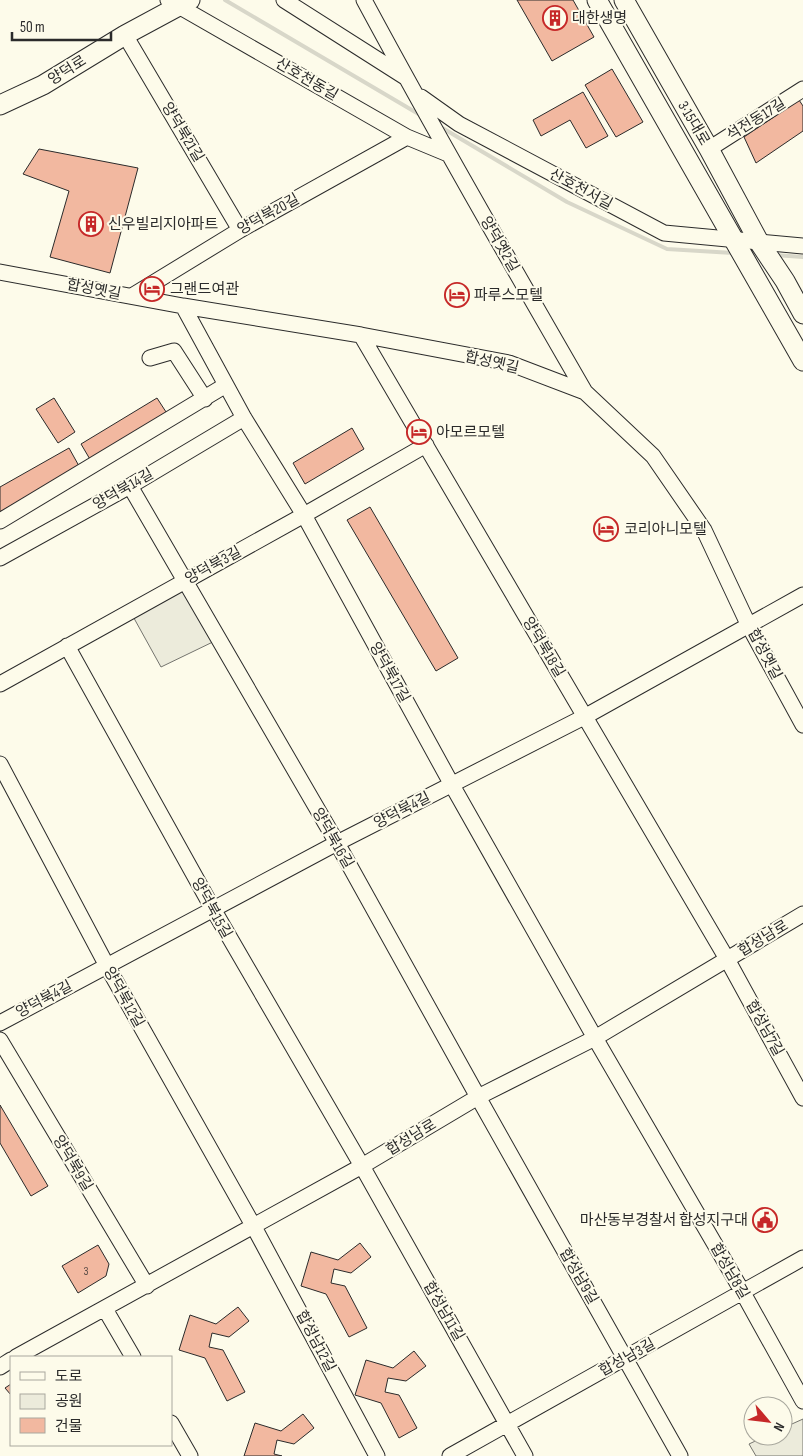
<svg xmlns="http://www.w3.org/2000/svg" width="803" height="1456" viewBox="0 0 803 1456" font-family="'Sofia Sans Condensed','Noto Sans KR',sans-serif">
	<rect width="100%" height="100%" fill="#fdfbea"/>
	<path fill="#ecebdb" stroke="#74746e" d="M185 580 219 639 161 667 130 611Z
		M803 1419V1456H756L749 1444 766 1436H783V1428Z"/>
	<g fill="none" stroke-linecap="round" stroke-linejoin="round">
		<path stroke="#d8d7c9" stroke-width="4" d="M225 0 422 116
			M439 126 567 202 667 249 733 253
			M775 255 803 257"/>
	</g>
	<path fill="#f2b8a0" stroke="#2b2b2b" d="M517 0H573L594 37 552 61Z
		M612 69 643 122 616 137 585 85Z
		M583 92 608 136 586 148 570 120 541 136 533 120Z
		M799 100 803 106V131L756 163 744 137Z
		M39 149 138 168 110 273 50 257 69 191 23 174Z
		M54 398 75 432 58 443 36 409Z
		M157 398 168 415 91 461 81 444Z
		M352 428 364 449 305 484 293 463Z
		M69 448 79 466 0 512V487Z
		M370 507 458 658 436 671 347 520Z
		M0 1105 48 1186 31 1196 0 1143Z
		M360 1243 371 1257 351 1273 334 1269 331 1283 345 1286 367 1328 349 1337 326 1294 301 1286 311 1252 338 1260Z
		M98 1245 109 1264 106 1276 78 1293 62 1266Z
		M238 1307 249 1321 229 1337 212 1333 209 1347 223 1350 245 1392 227 1401 205 1358 179 1350 190 1315 216 1324Z
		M414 1351 426 1366 406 1381 388 1378 385 1392 399 1395 417 1428 399 1438 381 1403 355 1395 366 1360 393 1368Z
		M11 1384V1395L5 1388Z
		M303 1414 314 1428 294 1444 277 1440 274 1454 282 1456H244L255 1423 281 1431Z"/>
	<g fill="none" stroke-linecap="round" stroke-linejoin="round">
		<defs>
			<path id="minor" d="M168 0 407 137 448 154
				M284 0 405 77
				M364 0C435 132 510 262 585 392
				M125 35 240 230
				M421 97 459 124 664 233 803 246
				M709 149 803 89
				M0 272 183 306 361 335 509 363 585 392 653 456 704 530 749 626 803 725
				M132 296 240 230 407 137
				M183 306 244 418 304 515 452 785 595 1038 742 1291 803 1401
				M361 335 727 959 803 1098
				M150 358 174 351 205 399
				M130 486 337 843 478 1097 680 1456
				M0 521 226 385
				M0 558 130 486 244 418
				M67 646 213 909 362 1166 525 1456
				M0 684 304 515 426 445
				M0 764 107 966 254 1227 377 1456
				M0 1023 337 843 586 716 803 595
				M0 1040 147 1286
				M105 1309 133 1357
				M16 1357 362 1166 478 1097 595 1038 803 914
				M0 1367 11 1360
				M171 1423 190 1456
				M450 1456 803 1258"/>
			<path id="major" d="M597 0 803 361
				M624 0 709 149 759 242 785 281 803 314
				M0 105 43 85 125 35 190 0"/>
		</defs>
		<use href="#minor" stroke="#2b2b2b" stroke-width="17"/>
		<use href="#major" stroke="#2b2b2b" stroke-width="21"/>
		<use href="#minor" stroke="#fdfbea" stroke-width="15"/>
		<use href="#major" stroke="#fdfbea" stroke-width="19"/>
	</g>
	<defs>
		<symbol id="building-ring" viewBox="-11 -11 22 22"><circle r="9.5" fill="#fdfbea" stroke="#c62828" stroke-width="1.5"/><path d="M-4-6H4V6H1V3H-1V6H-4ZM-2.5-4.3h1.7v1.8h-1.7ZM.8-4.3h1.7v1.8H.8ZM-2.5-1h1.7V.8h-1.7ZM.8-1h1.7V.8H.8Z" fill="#c62828"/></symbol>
		<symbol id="hotel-ring" viewBox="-11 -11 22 22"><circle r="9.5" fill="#fdfbea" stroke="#c62828" stroke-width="1.5"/><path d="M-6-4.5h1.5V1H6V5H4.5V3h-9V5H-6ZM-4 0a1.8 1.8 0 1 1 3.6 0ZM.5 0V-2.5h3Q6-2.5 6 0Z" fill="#c62828"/></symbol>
		<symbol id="civic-ring" viewBox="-11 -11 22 22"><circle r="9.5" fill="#fdfbea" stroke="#c62828" stroke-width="1.5"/><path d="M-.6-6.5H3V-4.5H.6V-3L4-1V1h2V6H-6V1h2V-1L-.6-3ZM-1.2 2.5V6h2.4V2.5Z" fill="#c62828"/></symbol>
	</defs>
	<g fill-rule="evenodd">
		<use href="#building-ring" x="541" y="4" width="28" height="28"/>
		<use href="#building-ring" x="77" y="210" width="28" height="28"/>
		<use href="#hotel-ring" x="138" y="275" width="28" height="28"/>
		<use href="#hotel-ring" x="443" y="281" width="28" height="28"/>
		<use href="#hotel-ring" x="405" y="418" width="28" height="28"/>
		<use href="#hotel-ring" x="592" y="515" width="28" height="28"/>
		<use href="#civic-ring" x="751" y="1206" width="28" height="28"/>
	</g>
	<g text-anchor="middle" stroke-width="4" stroke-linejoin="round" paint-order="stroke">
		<g font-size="12" fill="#5d4e48">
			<text x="86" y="1275">3</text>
		</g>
		<g font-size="15" fill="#2b2b2b" stroke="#fdfbea" text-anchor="start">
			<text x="572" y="23">대한생명</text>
			<text x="108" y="229">신우빌리지아파트</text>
			<text x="170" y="294">그랜드여관</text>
			<text x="474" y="300">파루스모텔</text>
			<text x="436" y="437">아모르모텔</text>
			<text x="624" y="534">코리아니모텔</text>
			<text x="748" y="1225" text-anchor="end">마산동부경찰서 합성지구대</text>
		</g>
		<g font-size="15" fill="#2b2b2b" stroke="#fdfbea">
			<text transform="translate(67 70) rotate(-32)" y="5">양덕로</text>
			<text transform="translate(307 79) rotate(30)" y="5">산호천동길</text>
			<text transform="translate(756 119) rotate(-32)" y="5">석전동17길</text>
			<text transform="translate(694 123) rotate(60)" y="5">3·15대로</text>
			<text transform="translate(183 132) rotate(59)" y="5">양덕북21길</text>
			<text transform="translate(581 189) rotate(28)" y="5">산호천서길</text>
			<text transform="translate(268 214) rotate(-29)" y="5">양덕북20길</text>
			<text transform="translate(500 244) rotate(60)" y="5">양덕옛2길</text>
			<text transform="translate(94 289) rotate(11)" y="5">합성옛길</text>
			<text transform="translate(492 362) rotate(13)" y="5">합성옛길</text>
			<text transform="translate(123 489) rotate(-30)" y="5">양덕북14길</text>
			<text transform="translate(213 565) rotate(-29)" y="5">양덕북3길</text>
			<text transform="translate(544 647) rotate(59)" y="5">양덕북18길</text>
			<text transform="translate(765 654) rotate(62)" y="5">합성옛길</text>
			<text transform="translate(390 672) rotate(61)" y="5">양덕북17길</text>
			<text transform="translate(402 810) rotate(-27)" y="5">양덕북4길</text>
			<text transform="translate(333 838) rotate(60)" y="5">양덕북16길</text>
			<text transform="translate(212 908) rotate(61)" y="5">양덕북15길</text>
			<text transform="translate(763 938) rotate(-31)" y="5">합성남로</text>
			<text transform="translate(124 997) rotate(61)" y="5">양덕북12길</text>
			<text transform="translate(44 999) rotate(-28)" y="5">양덕북4길</text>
			<text transform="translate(765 1028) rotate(61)" y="5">합성남7길</text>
			<text transform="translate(411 1137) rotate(-31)" y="5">합성남로</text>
			<text transform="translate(73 1163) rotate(59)" y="5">양덕북9길</text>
			<text transform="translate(730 1271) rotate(60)" y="5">합성남8길</text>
			<text transform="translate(579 1276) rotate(60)" y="5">합성남9길</text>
			<text transform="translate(444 1311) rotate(60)" y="5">합성남11길</text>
			<text transform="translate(316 1341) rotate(62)" y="5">합성남12길</text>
			<text transform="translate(627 1357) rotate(-29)" y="5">합성남3길</text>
		</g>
	</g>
	<rect x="10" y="1356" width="162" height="90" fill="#fdfbea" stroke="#a9a89e"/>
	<rect x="20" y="1372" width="25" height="8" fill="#fdfbea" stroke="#a9a89e"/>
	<text x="55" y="1381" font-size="15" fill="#2b2b2b">도로</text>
	<rect x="20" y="1394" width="25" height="15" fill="#ecebdb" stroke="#a9a89e"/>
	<text x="55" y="1406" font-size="15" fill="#2b2b2b">공원</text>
	<rect x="20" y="1418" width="25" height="15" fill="#f2b8a0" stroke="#a9a89e"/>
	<text x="55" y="1431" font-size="15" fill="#2b2b2b">건물</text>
	<g transform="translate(768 1421) rotate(118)"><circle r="24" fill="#fdfbea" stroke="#a9a89e"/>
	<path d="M0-4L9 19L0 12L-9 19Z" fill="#c62828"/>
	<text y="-8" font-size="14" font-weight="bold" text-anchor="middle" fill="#2b2b2b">N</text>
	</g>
	<path d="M12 32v8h99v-8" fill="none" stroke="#2b2b2b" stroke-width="2.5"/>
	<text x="20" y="32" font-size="15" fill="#2b2b2b" stroke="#fdfbea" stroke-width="4" paint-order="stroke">50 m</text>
</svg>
